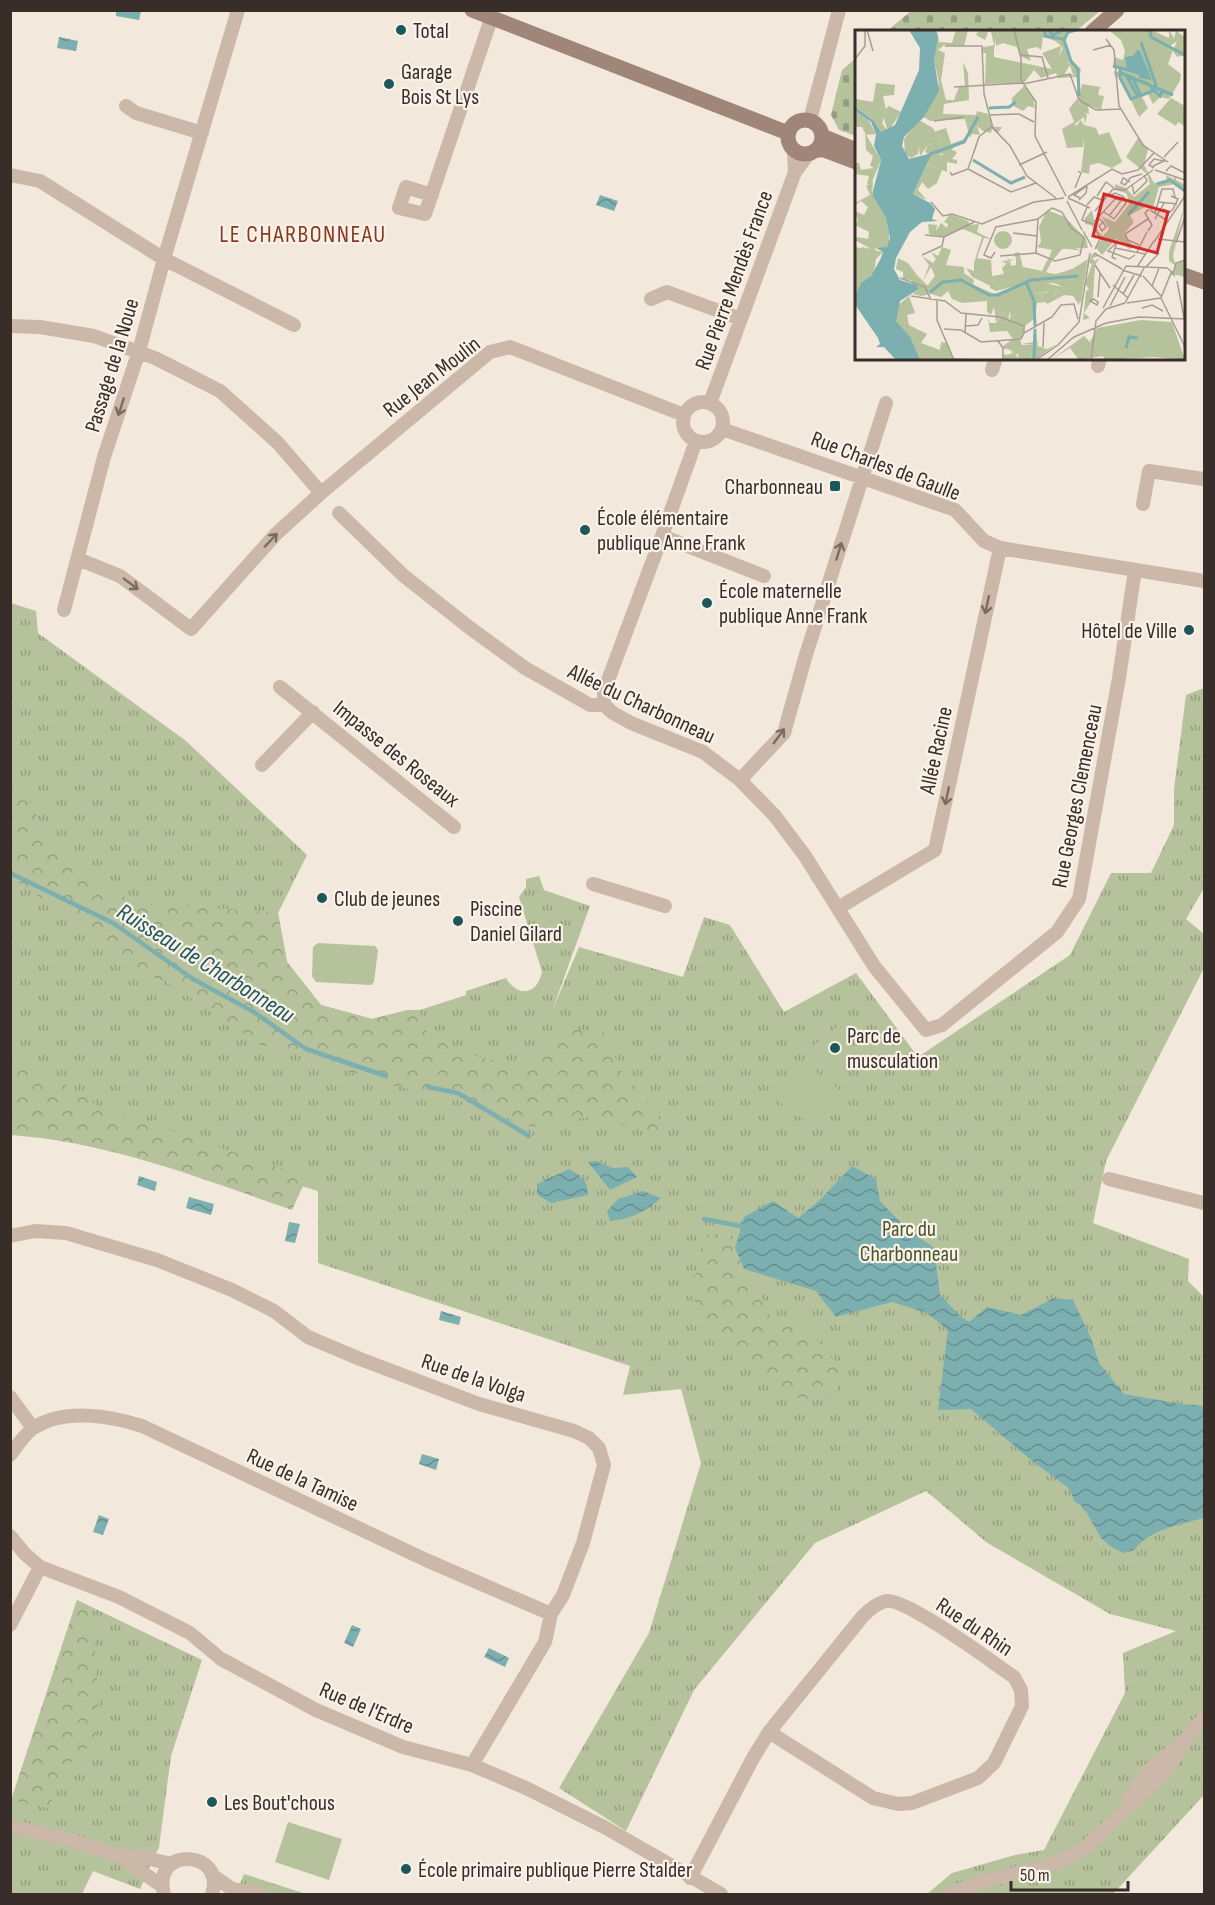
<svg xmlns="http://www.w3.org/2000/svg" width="1215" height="1905" viewBox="0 0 1215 1905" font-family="'Sofia Sans Condensed',sans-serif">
	<defs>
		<pattern id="grass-tufts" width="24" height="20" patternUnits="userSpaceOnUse" patternTransform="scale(1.5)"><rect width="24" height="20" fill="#b6c29c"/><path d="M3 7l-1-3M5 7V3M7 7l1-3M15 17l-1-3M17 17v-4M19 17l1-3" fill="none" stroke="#959e7f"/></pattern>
		<pattern id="forest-crowns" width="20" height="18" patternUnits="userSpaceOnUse" patternTransform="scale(1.5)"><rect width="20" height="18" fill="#b6c29c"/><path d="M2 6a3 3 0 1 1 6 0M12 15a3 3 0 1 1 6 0" fill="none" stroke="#959e7f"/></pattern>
		<pattern id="cemetery-stones" width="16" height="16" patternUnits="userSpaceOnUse" patternTransform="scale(1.5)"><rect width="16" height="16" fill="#b6c29c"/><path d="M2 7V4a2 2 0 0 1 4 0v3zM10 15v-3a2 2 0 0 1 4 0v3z" fill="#959e7f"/></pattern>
		<pattern id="water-waves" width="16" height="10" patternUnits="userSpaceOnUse" patternTransform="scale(1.5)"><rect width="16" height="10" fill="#7bafb0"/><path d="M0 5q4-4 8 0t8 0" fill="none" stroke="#668f8f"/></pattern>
	</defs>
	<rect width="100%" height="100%" fill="#f3e8dc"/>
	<path fill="url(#grass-tufts)" d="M11 603 36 611 38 633 186 741 307 855 278 913 287 962 321 1005 372 1019 408 1010H420L466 995V991L506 978C518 998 537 995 542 972L519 897 526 887V879L539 876 544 890 590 906 552 1011 579 947 683 977 704 917 730 925 784 1012 856 973 918 1057 1070 955 1111 873H1151L1174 825V789L1186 695 1204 688V888L1186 919 1204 934V968L1106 1161 1093 1223 1189 1259 1188 1281 1204 1297V1795L1113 1894H927L952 1873 1015 1855 1044 1850 1125 1693 1123 1653 1176 1631 1110 1614 986 1542 926 1491 815 1543 694 1690 626 1831 559 1788 649 1633 701 1463 681 1389 623 1395 630 1366 318 1263V1191L167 1147 11 1121Z
		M77 1600 202 1660 171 1756 159 1847 140 1889 93 1871 82 1894H11V1802Z
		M244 1874 306 1894H236Z"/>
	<path fill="url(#forest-crowns)" d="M10 785 30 802 45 834 87 879 142 905 192 906 278 913 287 962 321 1005 372 1019 408 1010H420L425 1030 458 1051 505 1064 532 1060 572 1029 607 1033 619 1068 647 1099 669 1136 588 1117 532 1127 454 1099 394 1086 329 1065 294 1050 260 1045 165 981 129 970 108 944 72 916 21 886 11 871Z
		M10 1054 60 1081 100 1107 307 1177 292 1210C200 1178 108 1142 11 1135Z
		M728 1232 744 1269 765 1302 771 1318 802 1322 845 1374 834 1394 816 1400 798 1398 760 1373 717 1336 685 1286 701 1268 700 1236Z
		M77 1600 89 1606 96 1658 99 1728 85 1751 67 1766 48 1808 11 1800Z"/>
	<path fill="url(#cemetery-stones)" d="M911 11V10L1100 11 1076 31H887Z
		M856 58V136L839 130 831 115 842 70Z"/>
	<path fill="#b6c29c" d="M318 943 375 946 378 950 374 982 371 985 316 982 312 976 313 947Z
		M839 1025 856 1050 834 1069 813 1046Z
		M805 1064 841 1091 814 1127 778 1101Z
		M683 1230 688 1236 672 1250 666 1244Z
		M288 1822 342 1839 329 1880 275 1862Z"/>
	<path fill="url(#water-waves)" d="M116 11H141L139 20 116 16Z
		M59 37 78 41 76 51 57 48Z
		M600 195 618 201 614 211 596 205Z
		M595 1161 613 1168 628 1167 637 1177 610 1190 588 1162Z
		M852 1166 876 1179 880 1201 904 1226 934 1248 940 1295 958 1314 969 1322 987 1307 1021 1315 1054 1298 1073 1300 1091 1338 1099 1363 1124 1394 1182 1404 1204 1406V1518C1181 1524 1148 1530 1134 1550L1124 1553 1113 1548 1101 1538 1084 1508 1074 1501 1070 1489 1031 1460 971 1409 938 1410 948 1330 927 1313 892 1302 836 1317 816 1291 744 1269 735 1248 744 1217 773 1201 798 1218 820 1200Z
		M569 1169C581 1176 588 1180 588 1195L551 1203 537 1195V1184Z
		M139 1176 157 1182 155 1191 137 1185Z
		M643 1191 661 1198C646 1211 631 1219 610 1221L607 1211 618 1199Z
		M189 1197 214 1204 211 1215 186 1208Z
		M289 1222 300 1224 295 1243 285 1241Z
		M441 1311 461 1317 459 1325 439 1320Z
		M422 1454 439 1459 436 1470 419 1464Z
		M99 1515 109 1519 103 1535 93 1532Z
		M352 1625 361 1629 353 1647 344 1643Z
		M489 1648 509 1658 505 1667 484 1657Z"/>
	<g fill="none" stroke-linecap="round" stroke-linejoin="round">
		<path stroke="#7bafb0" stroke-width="4.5" d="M10 873 113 923 193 979 254 1012 306 1049 386 1076
			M428 1087 458 1093 529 1136
			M704 1219 746 1227"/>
		<path stroke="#cbb8a8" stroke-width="14" d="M126 106 136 113 202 133
			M810 120 839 10
			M794 150 795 172
			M10 175 40 181 164 259 294 325
			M432 195 406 187 399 208 425 214 491 19
			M651 299 667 292 741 319
			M10 326 40 327 94 336 155 358 220 391 278 443 321 493
			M1098 366 1100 358
			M992 370 996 358
			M683 422a20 20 0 1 1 40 0a20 20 0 1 1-40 0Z
			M710 403 795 172 809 153
			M722 429 955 510 984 541 1000 548 1204 581
			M1143 504 1149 471 1204 479
			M339 513 404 576 470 628 525 668 590 705H604L613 713 631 723 703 752 740 780 775 816 805 856 874 966 926 1030 942 1025 1057 932 1079 899 1119 678 1135 570
			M662 536 764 576
			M78 559 120 576 191 629 276 534 321 493 490 352 510 347 684 415
			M64 610 104 457 139 351 164 259 238 10
			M280 687 454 827
			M604 705V691L662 536 696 441
			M262 765 313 712
			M740 780 784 733 805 658 886 403
			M593 884 665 906
			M838 908 935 850 1000 548
			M1109 1179 1204 1203
			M10 1236 35 1231 66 1233 157 1260 232 1290 274 1311 308 1337 360 1359 479 1404 574 1431 589 1438 599 1448 604 1465 583 1543 563 1595 551 1614 545 1642 472 1765
			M10 1397 33 1428
			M10 1455C17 1446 26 1432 35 1427 65 1408 110 1416 142 1426L426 1560 551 1614
			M10 1536 25 1554 40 1567 119 1597 190 1633 221 1659 316 1710 403 1747 472 1765 526 1788 606 1828 721 1894
			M10 1625 40 1567
			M1129 1799 1149 1770 1184 1741 1204 1718
			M10 1826 69 1840 117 1855 150 1859 172 1864
			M119 1856 162 1886
			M212 1875 232 1889 261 1894
			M690 1878 753 1758 769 1732 863 1616C870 1609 877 1603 886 1601 907 1598 993 1663 1014 1677L1021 1690 1022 1706 994 1763 978 1778 912 1803 898 1804 873 1798 769 1732
			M164 1894C151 1845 227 1850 212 1894
			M951 1894C994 1871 1046 1876 1087 1846L1165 1773 1184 1741"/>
		<path stroke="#9f8679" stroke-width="15" d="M472 10 788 133
			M1092 32 1117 10
			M788 137a17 17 0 1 1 34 0a17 17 0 1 1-34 0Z
			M822 136 856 150
			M816 150H824L856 162
			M1184 275 1204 282"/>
	</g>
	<defs><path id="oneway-shaft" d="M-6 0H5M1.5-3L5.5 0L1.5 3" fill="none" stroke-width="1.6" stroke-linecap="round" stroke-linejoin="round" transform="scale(1.5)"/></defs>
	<g stroke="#7a6c62">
		<use href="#oneway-shaft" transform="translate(121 407) rotate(108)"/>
		<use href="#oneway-shaft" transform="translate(271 540) rotate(-47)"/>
		<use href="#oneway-shaft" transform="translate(839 551) rotate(-73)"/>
		<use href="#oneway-shaft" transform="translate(131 584) rotate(37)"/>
		<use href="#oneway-shaft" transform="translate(987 605) rotate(102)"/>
		<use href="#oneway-shaft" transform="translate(779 736) rotate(-54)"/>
		<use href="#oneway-shaft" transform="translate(947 796) rotate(102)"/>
	</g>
	<g fill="#1d575a" stroke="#faf2e9" stroke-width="2">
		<circle cx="401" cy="30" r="6"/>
		<circle cx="389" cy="84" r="6"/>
		<rect x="829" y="480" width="12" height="12" rx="3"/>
		<circle cx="585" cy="530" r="6"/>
		<circle cx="707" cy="603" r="6"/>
		<circle cx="1189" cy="630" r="6"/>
		<circle cx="322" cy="898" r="6"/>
		<circle cx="458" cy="921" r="6"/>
		<circle cx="835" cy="1048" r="6"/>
		<circle cx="212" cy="1802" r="6"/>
		<circle cx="406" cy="1869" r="6"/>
	</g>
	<g text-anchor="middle" stroke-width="4.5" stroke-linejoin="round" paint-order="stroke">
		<g font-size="22" fill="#382d28" stroke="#faf2e9" text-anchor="start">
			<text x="413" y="38">Total</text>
			<text x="401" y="79">Garage<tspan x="401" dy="25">Bois St Lys</tspan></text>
			<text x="823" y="494" text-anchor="end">Charbonneau</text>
			<text x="597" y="525">École élémentaire<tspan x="597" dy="25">publique Anne Frank</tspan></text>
			<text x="719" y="598">École maternelle<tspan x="719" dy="25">publique Anne Frank</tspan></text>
			<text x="1177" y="638" text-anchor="end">Hôtel de Ville</text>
			<text x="334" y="906">Club de jeunes</text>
			<text x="470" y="916">Piscine<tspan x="470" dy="25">Daniel Gilard</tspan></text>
			<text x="847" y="1043">Parc de<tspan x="847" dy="25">musculation</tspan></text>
			<text x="224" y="1810">Les Bout'chous</text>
			<text x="418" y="1877">École primaire publique Pierre Stalder</text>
		</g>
		<g font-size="22" fill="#382d28" stroke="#faf2e9">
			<text transform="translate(733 280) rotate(-70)" y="8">Rue Pierre Mendès France</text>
			<text transform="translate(111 365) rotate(-73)" y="8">Passage de la Noue</text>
			<text transform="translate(431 376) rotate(-38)" y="8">Rue Jean Moulin</text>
			<text transform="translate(886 465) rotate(21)" y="8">Rue Charles de Gaulle</text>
			<text transform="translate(642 703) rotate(25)" y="8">Allée du Charbonneau</text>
			<text transform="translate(935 750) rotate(-78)" y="8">Allée Racine</text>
			<text transform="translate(397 753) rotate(39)" y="8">Impasse des Roseaux</text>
			<text transform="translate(1076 796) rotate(-79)" y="8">Rue Georges Clemenceau</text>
			<text transform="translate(474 1377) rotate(19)" y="8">Rue de la Volga</text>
			<text transform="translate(303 1479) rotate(25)" y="8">Rue de la Tamise</text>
			<text transform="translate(975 1626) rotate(34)" y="8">Rue du Rhin</text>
			<text transform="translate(367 1707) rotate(23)" y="8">Rue de l'Erdre</text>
		</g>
		<g font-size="22" fill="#47572b" stroke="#faf2e9">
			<text x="909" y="1236">Parc du<tspan x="909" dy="25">Charbonneau</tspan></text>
		</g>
		<g font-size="24" letter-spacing="1.5" fill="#883720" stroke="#faf2e9">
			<text x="303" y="242">LE CHARBONNEAU</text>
		</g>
		<g font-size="24" font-style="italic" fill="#1d575a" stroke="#faf2e9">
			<text transform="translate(206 963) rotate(32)" y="8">Ruisseau de Charbonneau</text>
		</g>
	</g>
	<g transform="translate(855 30)">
		<rect width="330" height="330" fill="#f3e8dc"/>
		<path d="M159 0H223L210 5 204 26 215 35 209 45 217 44 219 47 203 48 201 43 186 48 179 40 169 53 130 54 131 23H127V17L139 18V27L197 39 187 23 206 16 201 11 188 7 186 20 182 17 172 19 176 31 165 26 162 17 148 13 141 16V3L146 6ZM227 54 245 57 243 65 249 66 246 80 233 75 234 84 229 83 222 67V56L224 67ZM169 56 178 68 180 78 173 76 168 81 157 75V68ZM316 68 330 76V96L323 92 321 96 302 84ZM34 76 46 82 33 102 27 82ZM226 90 229 95 241 98 244 105 254 102 267 132 257 138 244 133 235 135 234 144 226 142 229 117 228 108V117L212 118 207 99 219 92 221 96ZM78 98 85 112 73 115 65 126 64 117 57 112ZM10 103 26 130 16 154H12L14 146 0 144V133H4L6 140 19 138 15 136 18 126 11 120ZM283 108 293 119 289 135 299 153 312 152 311 145 318 149 321 146V150L330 155V161L320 154 304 157 298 178 294 175 275 185 279 192 269 204 279 217 274 219 262 208 247 225 241 218 246 210 236 195 230 194V188L237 180 241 200 248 206 254 199 246 186 260 192 275 173 271 163 260 160V154L271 158 279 167 295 154 292 144 271 127ZM99 120 102 123 97 129 102 130V134L92 132V142L72 134 76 124 84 126ZM329 178 318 226 320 234 330 230V247L318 244 320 235 314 231V221ZM192 180 210 187 231 209 233 218 207 219 198 230 194 228 197 220 182 217 186 212 184 197ZM95 184 113 191 115 195 124 194 122 202 136 209 129 208 122 228 136 230 137 246 149 244 147 238 152 233 146 232 152 230 154 234 152 226 154 230 160 229 155 231 156 236 161 235V229L159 223 164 222 168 237 187 241 193 229 197 231 191 242 195 244 161 239 155 252 140 255 137 249 136 256 117 247 111 238 119 241V233L127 207 108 199 87 207 74 204 73 194 82 195 81 201 86 193 92 198 93 194 89 192ZM139 210a9 9 0 1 1 18 0a9 9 0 1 1-18 0ZM0 217 28 222 21 229 19 242 0 266ZM87 217 96 220 91 235 109 237V243L119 250 118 255 109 250H91L75 259 72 256 80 246 76 237 68 251 74 235 67 226 78 233 81 229 76 222 83 226ZM241 223 244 226 237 228 240 231 245 228 240 235 238 269 229 283 235 288 228 290 231 261 234 259 230 254 237 234 234 233 236 225ZM43 228 53 233 62 245 59 251 48 249V242L41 239ZM188 252 207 257 206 263 199 261 202 269 192 274 186 266 194 261 181 264 176 256ZM54 266 60 283 52 285 54 295 72 304 66 313 85 320 86 312 92 313 99 330H65L40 291 41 277ZM151 279 155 280 153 291 160 281 158 293 167 315 181 314 173 321 177 324 176 328 164 323 160 324 164 328 148 330 147 325 160 324 158 319H149L148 316 158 309 152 301 135 302 133 288 135 293H141ZM286 290 317 292 330 330 299 327 250 330 248 326 224 330 215 318 196 330 229 306 235 312 242 298Z" fill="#b6c29c"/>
		<path d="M82 0 84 12 97 13 101 0H113L109 16 89 15 83 20 90 23 86 50 91 70H99L104 57 110 56 108 32 113 43 114 70 89 74 88 84 121 85 122 81 133 84 138 97H147L143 103 137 99 136 103 128 101 122 96 125 105 117 104 115 108 110 89 75 91 69 87 84 53 79 29ZM296 0 314 8V0L319 8 321 1 330 7V25L322 27 318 21 322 11 315 16 296 7ZM209 10 216 31 226 39 224 48 219 47 214 33 207 32 204 26 208 18 205 14 208 15ZM21 53 40 55 39 65 28 66 31 80 27 93 33 102H26L17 89 0 77 1 69 18 72ZM222 69 232 86 230 94 229 87 220 94 214 79ZM0 80 14 91 21 104 11 105 7 97H0ZM64 90 78 98 58 112 64 117 63 124 56 128 50 124 49 109ZM91 98 96 114 112 108 111 112 98 118 96 123 85 124 83 130 76 128 70 121 73 115 85 112 79 102ZM72 134 87 140 82 153 73 159 67 152 63 160 72 170 58 164ZM18 151 17 165 31 188 34 203V215L29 219 20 218 22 223 6 220 7 217 16 219 0 210 2 207 13 209 14 202 0 195 3 191 0 181 9 185 13 177 6 171 2 174 0 173 15 165 11 156ZM199 184 202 190H207L203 196 214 216 227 221 207 218 199 223 198 218 186 216 192 201 197 200 195 213 208 209 207 204 200 203 202 195 198 197 192 192 193 186ZM233 229 224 275 218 266 209 265 202 269 199 260 205 263 207 257 199 252 177 256 181 264 194 262 186 266 191 272 182 273 180 288 170 296 168 307 163 309 155 297 158 293 160 281 156 293 155 281 151 279 141 292 139 277 136 285 132 282V271L107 273 97 269 93 261 86 267 76 264 66 266 58 264 64 259 56 253 62 245 76 259 81 251 82 257 91 250 106 249 139 264 157 257 141 261 135 258 136 248 140 255 155 252 161 238 200 244 224 238H219ZM180 294 183 316 192 319 202 314 180 330H150L164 328 163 324 154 325 158 322 153 319H158L159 323 168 322 176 328 177 324 172 320 181 314H167L178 312Z" fill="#b6c29c"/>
		<path d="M124 0H221L213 2 208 16 185 2 146 7 142 3 139 20 129 17 139 15 136 2H133L130 10 121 5ZM296 0V7L318 20 313 34 326 44 325 51 314 69 305 67 298 74 293 64 287 67 293 78 284 87 265 47H260L259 41 264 42 265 38 258 36 259 27 268 30 270 21 266 10 255 1ZM232 233 226 273 212 252 207 255 187 251 175 256 172 252 177 250 176 240 201 245Z" fill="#b6c29c"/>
		<path d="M54 0H81L83 8 79 29 84 61 69 87 49 107 47 116 54 129 77 123 58 164 75 173 80 179 77 189 83 191 67 192 55 202 41 228 39 239 45 250 61 255 64 259 45 271 41 291 55 307 65 330H41L29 317H21L25 314 23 308 1 276 0 266 6 253 16 246 26 228 28 222 21 218 32 217 35 208 31 188 17 165 26 130 19 116 21 104 16 92 2 82 0 77 18 90 26 102 40 95 64 40 65 18ZM282 20 285 21 297 50 284 48V42L272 39 270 27 278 26Z" fill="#7bafb0"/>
		<path fill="none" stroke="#7bafb0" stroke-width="3" d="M190 0V6L208 9M193 0 198 5 209 0M222 0 213 2 209 10 216 31 223 39 224 66M295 0 296 7 330 25M258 36 284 43M265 38V48L276 69 298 61 301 55 286 12M266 43 318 65M278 49 286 66M283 67 272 47 292 53 305 66 308 60M134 78 154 77 161 72M75 124 109 112 123 87M118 130 156 153 170 147M302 154 315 150 330 161M273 185 294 162M171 252 179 271 180 296M75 262 88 252 106 250 134 265H143L176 250 223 246M9 284 23 282 51 265M271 318 274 307 283 308M179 328 180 299"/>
		<path fill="none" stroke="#a89d94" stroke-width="1.5" d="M12 0 18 21M159 0 166 28V50L181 72 180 106 211 166M251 9 259 20 264 76 288 115 313 132M90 16H127L129 64 138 98 155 116 172 146 201 168M238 20 256 15M166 25 187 27 193 48M0 29 10 16V0M168 54 215 44 224 70 241 80 266 79M99 57 168 53M134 85 164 84 179 92M79 91 109 87M309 127 323 112M164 135 192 122M298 136 309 131 299 129 294 135 299 138M113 139 156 162 181 153M300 140 330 150M311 141 316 136 330 143M95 142 97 145 113 139 124 107 137 96M275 152 273 151 269 148H268L266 153 270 155 273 151 275 148 277 147 287 144M277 154 279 164 292 151 289 145M220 158 226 143 223 141M258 159 270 160 298 140M242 166 251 152 259 158M213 167 257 139 267 144 283 140 299 123M213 168 235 178M260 169 256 165 260 163 269 167M224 170 231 163 232 156 219 165 225 168M212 171 227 200M76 172 88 186 97 184 127 194 179 172 209 168M304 172 322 174M232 175 239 167 247 170M232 177 227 190 238 194M197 178 207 182 216 198 229 207 225 225 200 231 181 223 183 189ZM308 179 315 182 318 179 323 169 316 166M295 180 313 191M240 181 258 159M249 182 259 189 271 173 269 167M300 183 307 159H318L320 167M254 186 269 167M243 188 248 192 251 197 247 201 244 196 248 192M300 189 309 173M239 192 260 169 265 170M239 193 245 209 240 219M228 201 237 217M293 201 297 195 290 183 294 179M158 203 182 206M70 205 89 207 119 192M303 209 330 212M299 212 330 166M261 213 253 221 274 229 280 225M321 213 330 187M284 215 273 210 270 204 293 189M260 218 290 224M140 222 136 228 129 225 141 197 183 189M282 222 292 202M239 223 267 239M67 225 87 216 89 207M145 226 181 223M261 229 257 227 263 209M240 235 255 258M282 237 299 211M290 238 304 223M267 240 287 246M318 243 321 233 330 230M288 246 306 266M45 248 70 257 76 270M322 251 330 293M258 255 273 268M297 256 304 238M268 264 279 245M56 266 90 271 106 283 145 287 169 296V303M243 267 245 243M306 268 330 317M306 268 316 243 320 246M239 269 243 272 242 275 235 271ZM82 271V290L99 330M270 273 289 238M272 273 306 268M255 276 270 247M248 278 271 236 312 238 318 243M287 278 297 275 308 281M111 296 123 295 127 288M89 299 106 300 126 312 166 309 169 303 197 287 206 275 219 274 223 289M110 303 111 284M143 311 148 318V330M188 317 189 293M99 329 123 330M181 330 203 315 224 292 235 223M192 330 219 307 251 293 284 287 330 289M236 330 241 291 251 279 270 273"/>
		<path fill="#d62828" fill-opacity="0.15" stroke="#d62828" stroke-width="3" d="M249 164 313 182 302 223 238 206Z"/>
		<rect width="330" height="330" fill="none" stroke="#382d28" stroke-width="3"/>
	</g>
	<rect width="1215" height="1905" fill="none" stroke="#382d28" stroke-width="24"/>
	<path d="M1011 1881v9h117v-9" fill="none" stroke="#382d28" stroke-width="3"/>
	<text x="1020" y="1881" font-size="18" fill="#382d28" stroke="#faf2e9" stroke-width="4.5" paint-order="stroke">50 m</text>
</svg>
